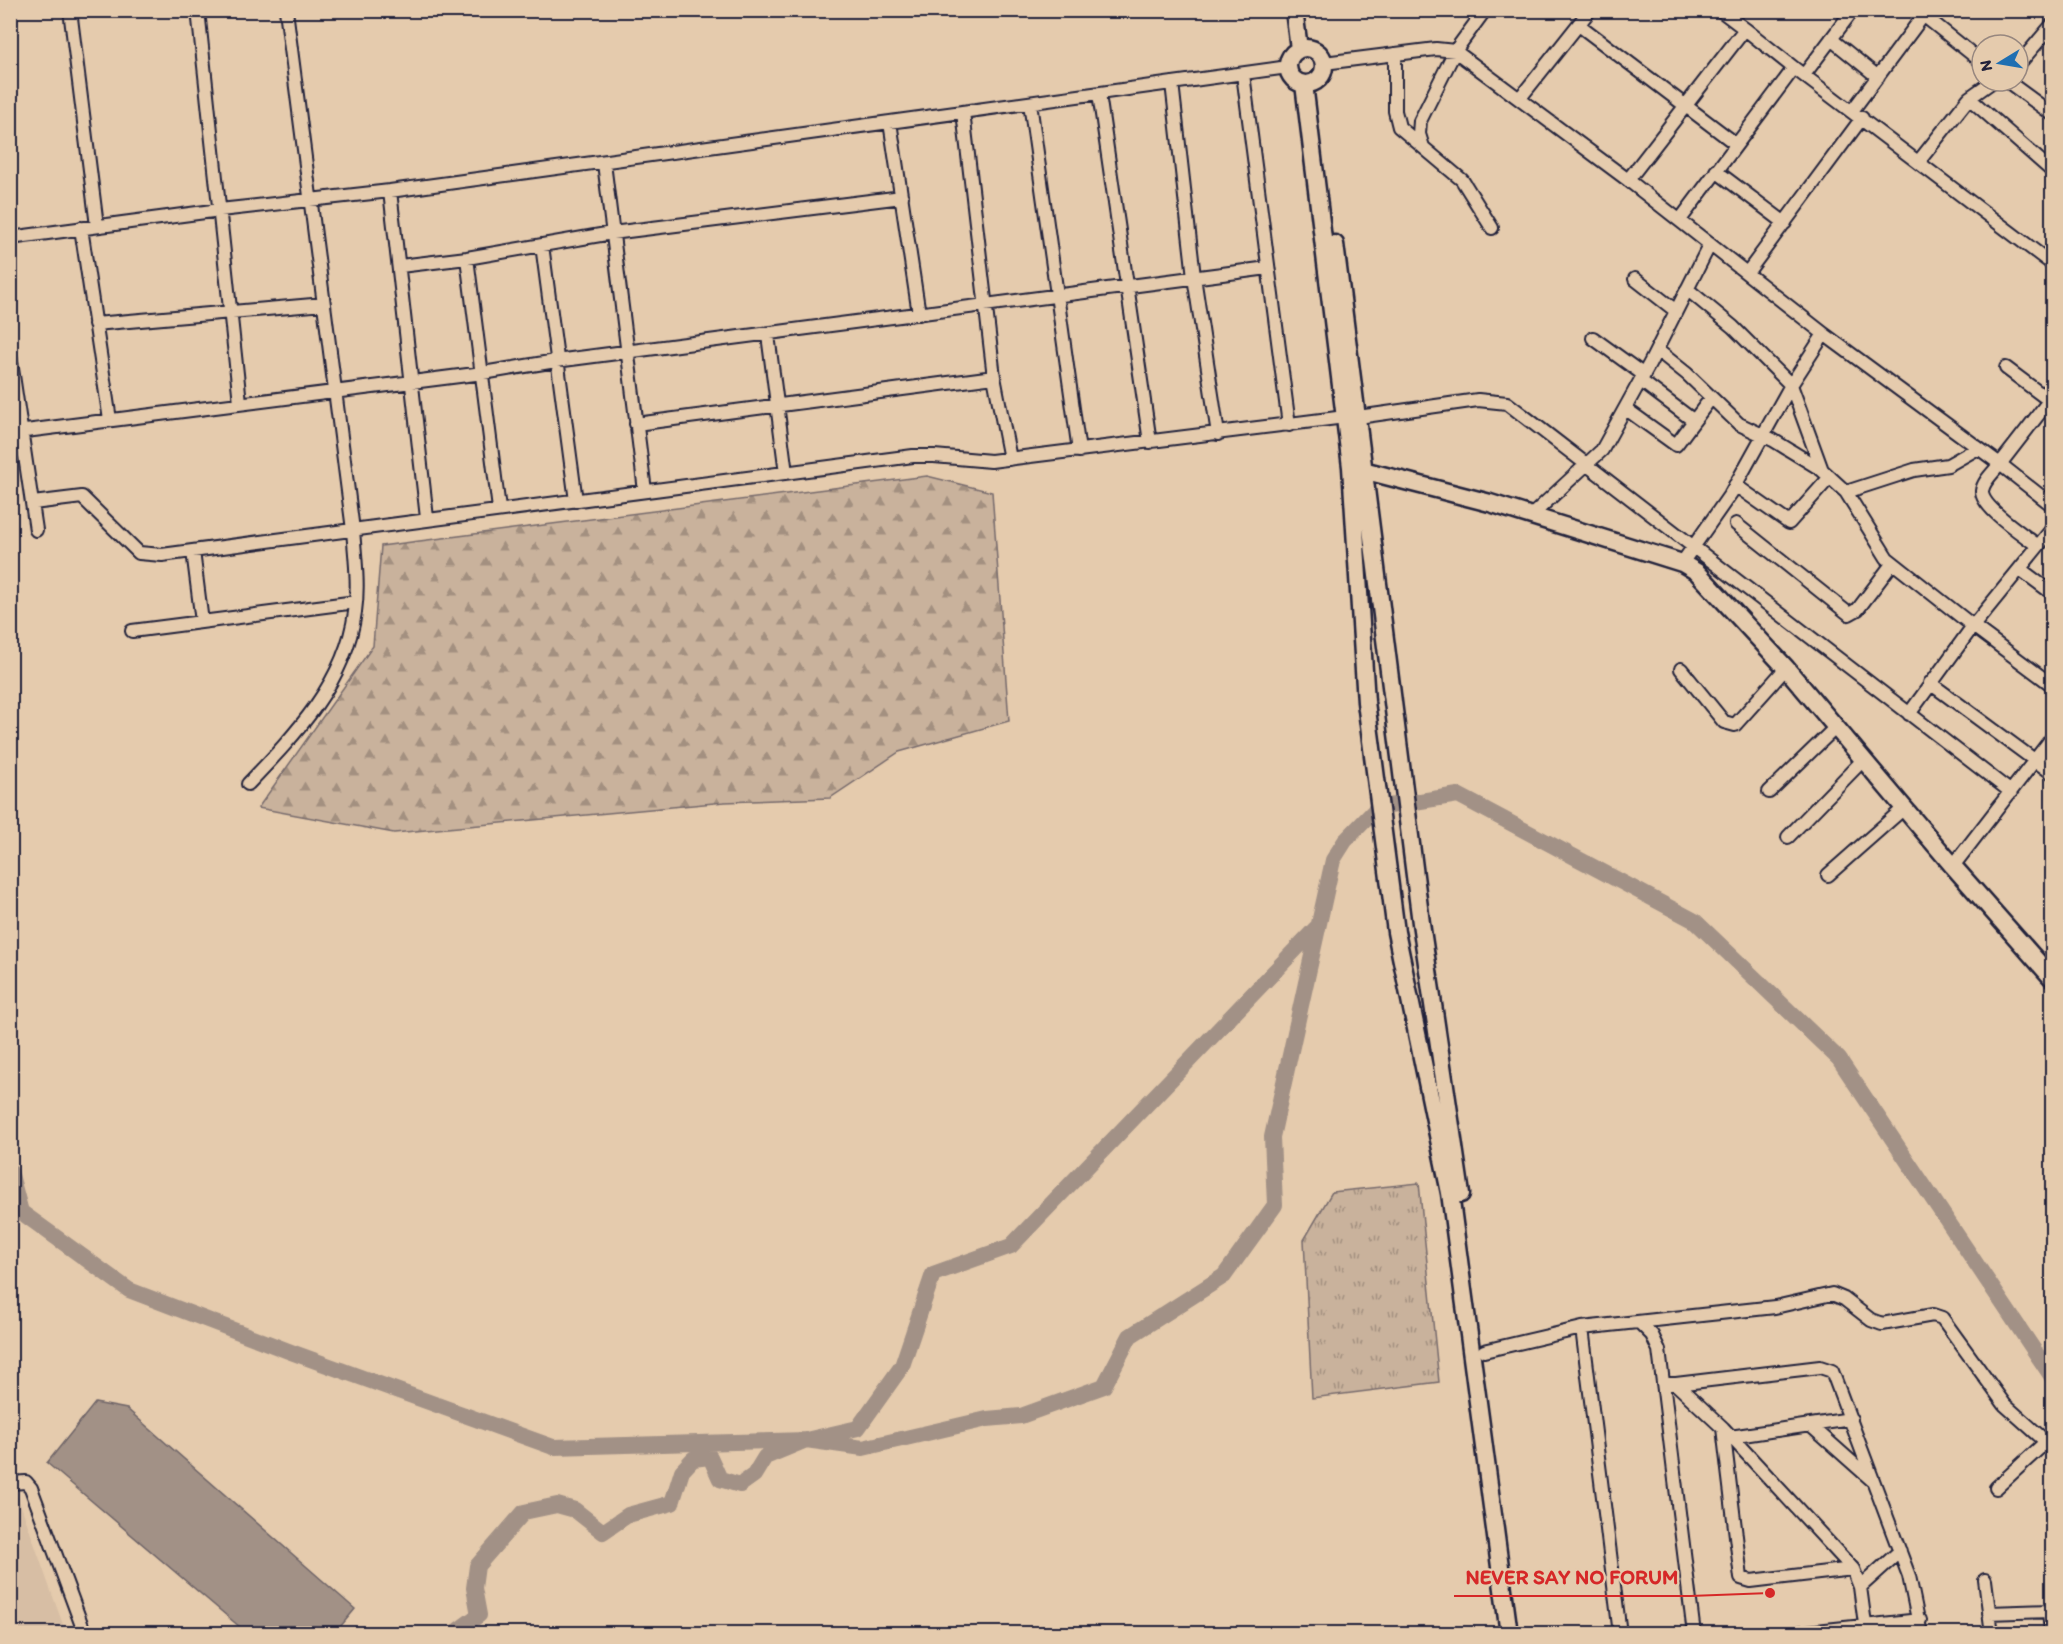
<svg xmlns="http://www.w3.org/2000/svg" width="2063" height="1644" viewBox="0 0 2063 1644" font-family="Itim,sans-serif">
	<defs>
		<pattern id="grass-tufts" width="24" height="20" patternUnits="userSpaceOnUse" patternTransform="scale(1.5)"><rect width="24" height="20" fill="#c9b29c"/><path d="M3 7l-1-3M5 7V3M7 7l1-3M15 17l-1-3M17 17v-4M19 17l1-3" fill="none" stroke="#a39080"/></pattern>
		<pattern id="forest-firs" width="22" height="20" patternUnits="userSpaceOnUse" patternTransform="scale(1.5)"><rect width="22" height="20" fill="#c9b29c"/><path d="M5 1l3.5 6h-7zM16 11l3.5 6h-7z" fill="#a39080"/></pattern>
	</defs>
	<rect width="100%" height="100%" fill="#e5cbad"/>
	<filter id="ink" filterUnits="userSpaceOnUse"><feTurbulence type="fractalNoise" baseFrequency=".0167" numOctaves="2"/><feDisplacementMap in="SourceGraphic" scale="12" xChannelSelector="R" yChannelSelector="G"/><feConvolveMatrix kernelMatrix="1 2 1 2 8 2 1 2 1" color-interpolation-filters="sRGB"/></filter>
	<g filter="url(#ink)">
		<path fill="#d7bea4" d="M18 1497 47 1580 66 1633H11V1500Z"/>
		<path fill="url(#grass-tufts)" stroke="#766a6c" stroke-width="1.5" d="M1419 1183 1439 1382 1312 1398 1304 1240 1332 1192Z"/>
		<path fill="url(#forest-firs)" stroke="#766a6c" stroke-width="1.5" d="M927 476 992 492 1009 721 899 752 830 798 725 802 394 833 258 808 373 646 381 546Z"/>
		<path fill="#a29186" stroke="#6f6568" stroke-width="1.5" d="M95 1403 127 1409 355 1609 335 1633H247L47 1463Z"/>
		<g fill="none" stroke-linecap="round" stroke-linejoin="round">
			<path stroke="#a29186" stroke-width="16" d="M10 1171 21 1212 129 1290 291 1352 553 1447 806 1440 858 1428 902 1366 933 1274 1011 1246 1318 926
				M453 1634 479 1615 474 1588 477 1566 524 1512 557 1505 575 1510 603 1532 628 1515 672 1503 682 1471 693 1459 710 1457 720 1479 740 1485 754 1475 765 1457 806 1440 863 1448 987 1419 1021 1416 1104 1386 1130 1336 1224 1276 1275 1205 1272 1137 1333 860 1345 841 1377 808 1458 795 1695 921 1839 1059 2052 1377"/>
			<defs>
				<path id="street" d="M70 10 97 226
					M198 10 240 402
					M1720 10 1745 29
					M1917 10 1982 62
					M1579 25 1736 144
					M1831 39 1878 77
					M1395 54V111L1399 127 1462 180 1492 228
					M1324 63 1436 49 1455 51 1628 180 1824 334 2000 464C1995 471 1983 481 1982 491 1981 508 2026 536 2038 546
					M2018 65 2052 25
					M1243 74 1289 425
					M1804 75 1853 10
					M1993 81 1969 98 2052 171
					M2007 81 2052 114
					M1172 83 1194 277 1218 434
					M1099 94 1150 442
					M1520 98 1590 10
					M1030 103 1079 451
					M1852 111 1923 16
					M963 112 994 377 1010 459
					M890 122 919 314
					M1423 147 1419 134 1420 121 1455 51 1485 10
					M1919 161 1969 98
					M604 163 645 491
					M1716 171 1785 223
					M1628 180 1745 29 1794 68
					M390 191 427 518
					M1680 220 1794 68 2052 264
					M81 228 110 420
					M10 238 220 210 390 191 1288 67
					M542 245 576 501
					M467 258 499 509
					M400 266 467 258 612 233 902 197
					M1747 273 1862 118
					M1635 279 1676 311
					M1687 289 1733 327 1791 385 1822 470
					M95 324 324 304
					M768 335 786 473
					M1593 338 1644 375
					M1657 350 1687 374 1739 424 1773 440 1822 470 1846 492 1887 558 1973 626 1909 714
					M10 355 36 530
					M2006 368 2050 401
					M1641 381 1694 421
					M2052 397 2000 464 2052 505
					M1626 409 1676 445 1711 398
					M1358 417 1478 400 1507 403 2011 792
					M636 424 994 377
					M10 433 483 373 556 361 1268 268
					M1735 485 1789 523 1830 477
					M1846 492 1914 470 1948 465 1978 448
					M33 503 82 497 139 553 162 555 913 456H934L991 461 1345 417
					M1531 516 1602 450 1650 363 1710 244
					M1736 524 1849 614 1858 609 1892 564
					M2052 529 1973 626 2052 685
					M193 551 202 622
					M1682 563 1731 493 1791 385 1824 334
					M2020 569 2052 593
					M132 631 356 602
					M1681 669 1724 722 1735 725 1786 668
					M1930 683 2052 773
					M248 784C295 735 346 682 355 612 359 585 355 557 353 530L286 10
					M1769 792 1836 727
					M1788 837 1863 760
					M1953 866 2052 738
					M1828 875 1904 808
					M1639 1322 1652 1335 1659 1350 1694 1634
					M1582 1328 1620 1634
					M1484 1351 1582 1328 1775 1307 1832 1294 1844 1299 1871 1320 1882 1324 1933 1315 1942 1318 2005 1405 2052 1447
					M1664 1384H1676L1723 1428 1853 1569 1860 1587 1865 1624
					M1676 1384 1820 1367 1832 1371 1909 1576 1921 1634
					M1810 1425 1873 1481
					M1723 1428 1741 1578 1751 1581 1853 1569
					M1730 1437 1851 1419
					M10 1483 26 1482 31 1488 85 1634
					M1996 1488 2047 1441
					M1985 1580 1992 1634
					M1860 1587 1900 1551
					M2049 1611 2051 1634
					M1989 1613 2052 1611
					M1788 1634 1920 1620"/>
				<path id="secondary" d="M1294 10 1299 49
					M1288 66a18 18 0 1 1 36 0a18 18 0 1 1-36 0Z
					M1304 84 1351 467 1366 702 1396 932 1450 1193 1509 1634
					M1335 244 1421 923 1461 1194
					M1355 468 1490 503 1682 563 1697 572 1786 668 1953 866 2052 978"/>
			</defs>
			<use href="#street" stroke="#22223b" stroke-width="16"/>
			<use href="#secondary" stroke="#22223b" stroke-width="21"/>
			<use href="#street" stroke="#e5cbad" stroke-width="12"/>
			<use href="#secondary" stroke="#e5cbad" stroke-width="16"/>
		</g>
	</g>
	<path fill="none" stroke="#d62828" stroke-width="2" d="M1770 1593L1690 1596H1454"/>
	<circle fill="#d62828" stroke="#e5cbad" stroke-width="2" cx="1770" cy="1593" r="6"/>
	<g font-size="21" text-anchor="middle" font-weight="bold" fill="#d62828" stroke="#e5cbad" stroke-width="4.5" stroke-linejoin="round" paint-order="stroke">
		<text x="1572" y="1584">NEVER SAY NO FORUM</text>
	</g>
	<rect width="2063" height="1644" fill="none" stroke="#e5cbad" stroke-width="36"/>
	<rect x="18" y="18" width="2027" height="1608" fill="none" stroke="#22223b" stroke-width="2" filter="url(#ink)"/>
	<g transform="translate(2000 63) rotate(259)"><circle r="28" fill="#e5cbad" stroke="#97877f" stroke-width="1.5"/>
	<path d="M0-4.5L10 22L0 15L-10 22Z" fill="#1f6fb2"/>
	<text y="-9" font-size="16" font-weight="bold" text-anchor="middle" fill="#22223b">N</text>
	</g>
</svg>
